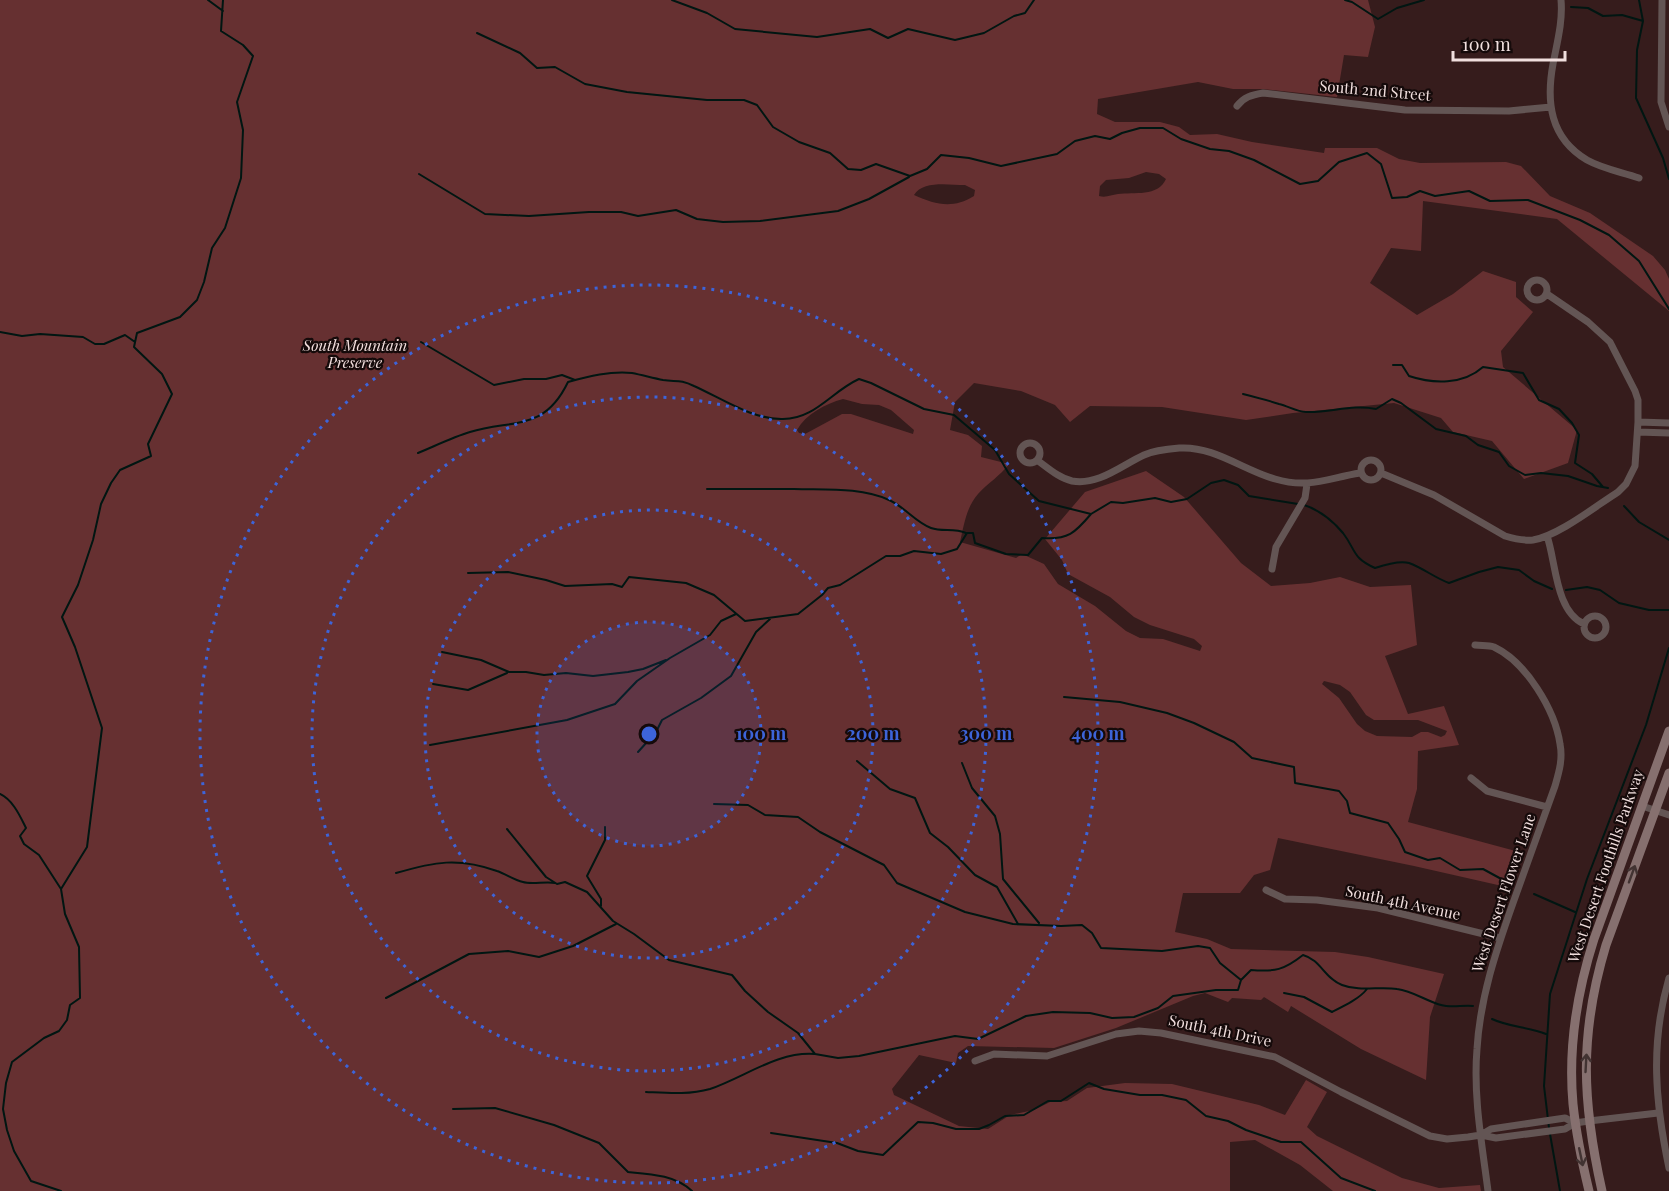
<svg xmlns="http://www.w3.org/2000/svg" width="1669" height="1191" viewBox="0 0 1669 1191" font-family="'Playfair Display',serif">
	<rect width="100%" height="100%" fill="#361c1c"/>
	<path fill="#663031" fill-rule="evenodd" d="M0 0H1368L1375 27 1368 57 1344 55 1337 97 1262 89H1233L1198 82 1098 99 1097 114 1115 122H1160L1179 127 1190 135 1217 134 1252 142 1324 153 1325 148H1377L1399 159 1420 163 1506 162 1521 166 1550 196 1590 213 1653 256 1665 270 1669 279V311L1557 219 1423 201 1421 251 1391 248 1370 283 1417 315 1453 294 1483 271 1516 282V297L1533 312 1501 351 1503 367 1577 430 1568 463 1524 479 1492 441 1453 432 1441 418 1394 403 1293 413 1246 420 1162 407 1090 406 1070 422 1055 405 1021 391 974 383 955 402 950 430 968 435 982 446 981 457 1009 464C1000 476 988 483 978 494 966 508 964 525 960 542L1016 558 1022 554 1044 564 1058 584 1095 606 1126 631 1140 638 1163 639 1200 651 1202 646 1194 639 1150 625 1134 617 1110 597 1068 574 1062 560 1045 539 1085 492 1146 471 1184 497 1241 563 1271 586 1310 583 1340 577 1370 587 1411 585 1417 645 1385 656 1408 714 1444 706 1459 745 1418 751 1417 789 1408 822 1523 853 1511 888 1414 866 1278 838 1270 870 1254 875 1240 893H1183L1175 932 1207 939 1231 949 1335 952 1368 957 1444 974 1430 1017 1426 1080 1361 1049 1291 1006 1288 1012 1264 997 1261 1000 1232 998 1228 1002 1205 993 1193 996 1116 1028 1054 1048 968 1046 958 1053 956 1063 919 1055 892 1089 894 1095 959 1126 988 1129 1010 1115 1034 1110 1050 1102 1067 1101 1087 1088 1125 1083 1172 1084 1259 1105 1285 1115 1306 1080 1327 1092 1307 1127 1317 1136 1402 1178 1439 1188 1480 1185 1481 1191H1333L1300 1165 1255 1140 1230 1142V1191H0ZM1146 172 1159 174 1166 179C1158 197 1134 192 1118 194 1111 195 1106 198 1099 196L1100 186 1106 180 1129 178ZM965 185 975 190 974 196C953 209 936 205 914 195 923 180 949 185 965 185ZM843 399 862 404 879 405 891 410 914 430 913 434 851 414H842L805 434 799 433 797 430C806 414 825 404 843 399ZM1324 681 1340 685 1350 692 1366 715 1374 720H1418L1447 731 1445 735 1441 737 1428 732H1421L1412 737 1377 736 1365 731 1357 724 1339 698 1322 684Z"/>
	<g fill="none" stroke-linecap="round" stroke-linejoin="round">
		<path stroke="#001612" stroke-width="2" d="M208 0 223 11
			M672 0 707 13 735 29 817 37 870 29 888 38 908 29 955 40 984 33 1014 16 1025 13 1034 0
			M1345 0 1352 2 1378 19 1397 8 1424 0
			M1639 0 1643 21 1637 50 1636 98 1663 158 1669 179
			M1571 7 1588 8 1603 16 1622 15 1643 21
			M477 33 520 53 537 68 555 67 585 84 627 92 707 100H744L757 105 773 127 799 142 830 153 848 169 861 170 876 164 910 176 927 169 941 155 969 158 1001 166 1057 154 1075 141 1095 136 1110 139 1122 133 1140 128H1163L1181 139 1210 149 1229 151 1254 160 1300 184 1318 181 1339 162 1367 153 1381 164 1392 198 1407 197 1420 191 1435 196 1469 191 1490 201 1528 200 1580 220 1609 235 1639 261 1669 309
			M419 174 485 214 529 216 589 212H621L638 216 676 210 697 219 723 222 760 221 838 211 869 199 909 177
			M0 332 22 336 40 334 83 337 95 344H104L125 335 135 342
			M421 342 494 385 524 379H546L562 375 575 380
			M1393 365H1402L1409 376C1433 384 1463 385 1483 367L1523 373 1539 400 1559 409 1572 423 1579 435 1575 463 1592 474 1603 487
			M1243 394C1255 397 1267 400 1279 404 1288 406 1297 412 1306 412 1330 413 1352 404 1376 409L1392 399 1401 403 1436 429 1466 436 1478 445 1499 452 1509 466 1525 475 1541 473 1568 476 1597 486 1608 488
			M418 453C435 446 453 437 470 432 513 419 544 432 568 382 589 376 610 371 632 373 642 375 653 378 663 380 676 382 680 379 694 386 721 398 753 420 783 419 815 419 832 391 859 379L871 383 924 409 954 415 995 450 1009 474 1039 501 1091 514 1111 502 1123 503 1155 498 1171 502 1187 499 1211 483 1224 480 1238 485 1249 496 1298 504
			M707 489C736 489 765 489 794 489 825 490 861 487 889 500 905 507 915 522 931 528 942 532 954 528 966 533
			M1304 505C1319 510 1333 521 1343 533 1356 550 1352 558 1375 568 1384 565 1399 560 1409 563 1423 568 1435 578 1449 583L1479 572 1498 567 1519 570 1534 581 1552 589
			M1624 506 1639 522 1669 540
			M468 573 508 572 546 580 565 586 612 584 622 587 629 577 686 583 714 595 745 621 798 614 822 595 828 588 840 585 886 556H900L914 551 941 554 957 549 967 533H973L975 543 1006 554 1028 555 1042 538C1068 540 1075 533 1091 514
			M1566 590 1587 587 1600 590 1619 603 1649 610H1669
			M442 652 481 660 509 672H526L544 675 566 673 593 676 628 672 643 669 666 660
			M433 684 468 690 507 673
			M1064 697 1120 702 1167 713 1194 723 1234 742 1252 758 1294 767 1295 783 1339 791 1347 801 1350 813 1388 823 1399 839 1405 852 1428 860 1440 858 1460 870 1483 869 1505 881
			M430 745 567 720 615 704 637 681 670 658 710 635 721 621 736 614
			M638 752 656 732 662 720 701 698 731 676 756 632 770 619
			M857 761 890 789 915 798 930 833 948 847 975 875 997 887 1018 924
			M962 763 972 788 995 816 1000 834 1003 879 1039 923
			M0 794C13 800 20 816 26 828L20 836 24 844 39 855 61 889 65 914 79 947 80 998 70 1005 67 1020 59 1031 44 1038 12 1062 6 1083 3 1109 7 1130 14 1151 31 1181 61 1191
			M714 804 748 805 765 815 798 817 820 832 884 865 897 883 965 912 1013 924 1061 926 1082 925 1092 933 1101 948 1162 951 1198 946 1210 948 1220 963 1241 980 1251 970C1275 972 1284 970 1303 955 1321 960 1324 978 1342 985 1360 992 1380 986 1397 989 1413 991 1426 1001 1441 1005 1451 1008 1462 1005 1473 1006
			M507 829 546 877 557 884 565 882 587 892 613 921 634 934 669 960 732 975 745 991 768 1012 798 1033 815 1054 838 1058 859 1056 955 1036 978 1039 1026 1016 1053 1012 1090 1013 1112 1018 1134 1017 1158 1008 1173 996 1216 990H1238L1241 980
			M396 873C434 862 458 857 497 871 506 874 514 880 523 882 532 885 545 881 555 883
			M61 889 87 847 102 728 75 647 62 617 78 585 93 540 101 504 111 483 120 470 151 456 148 444 172 394 162 374 134 347 137 333 180 317 197 300 204 282 212 248 225 228 241 178 243 130 237 102 253 56 243 45 221 31 223 0
			M1534 894 1575 912
			M601 906V899L587 876 605 840V827
			M1284 993 1304 997 1332 1012C1344 1006 1359 999 1367 989
			M386 998 469 954 508 951 539 957 573 946 616 924
			M1492 1019C1509 1027 1528 1027 1546 1034
			M646 1092C667 1093 689 1095 710 1089 745 1077 778 1051 815 1054
			M453 1109 495 1108 554 1125 599 1143 628 1172C651 1174 675 1175 692 1191
			M1549 1128 1544 1086 1550 994 1587 879 1646 725 1669 648
			M771 1133 837 1143 858 1151 883 1155 918 1122 933 1123 956 1129H979L989 1125 1005 1116 1024 1115 1048 1101H1061L1089 1083 1104 1089 1140 1095H1162L1186 1100 1206 1116 1228 1121 1246 1130 1281 1142H1301L1341 1178 1375 1191
			M1550 1134 1560 1191"/>
		<path stroke="#635554" stroke-width="7" d="M1561 0C1563 21 1557 43 1553 64 1546 102 1550 138 1587 160 1603 169 1622 172 1639 178
			M1662 0 1661 102 1669 127
			M1237 106C1244 97 1251 95 1263 93L1405 110 1509 111 1551 107
			M1527 290a10 10 0 1 1 20 0a10 10 0 1 1-20 0Z
			M1638 422 1669 423
			M1638 432 1669 433
			M1020 453a10 10 0 1 1 20 0a10 10 0 1 1-20 0Z
			M1361 470a10 10 0 1 1 20 0a10 10 0 1 1-20 0Z
			M1037 460C1048 468 1059 478 1072 481 1098 486 1122 465 1144 455 1155 450 1168 449 1180 448 1214 446 1243 470 1275 479 1309 489 1328 478 1360 473
			M1381 473 1434 495 1505 536C1515 539 1523 541 1533 540 1558 536 1596 506 1618 492L1626 484 1635 466 1638 422V400L1635 391 1610 342 1588 322 1547 294
			M1547 536C1556 561 1555 611 1584 624
			M1272 569 1276 547 1305 498 1307 484
			M1584 627a11 11 0 1 1 22 0a11 11 0 1 1-22 0Z
			M1475 645C1481 646 1488 645 1494 647 1526 662 1555 710 1560 744 1563 759 1559 772 1555 786 1541 825 1527 864 1513 903 1496 951 1480 998 1477 1049 1473 1096 1482 1144 1488 1191
			M1471 778 1487 791 1547 807
			M1642 806 1669 815
			M1266 890 1285 899 1317 900 1378 908 1500 938
			M1669 978C1650 1043 1655 1102 1669 1168
			M975 1061 994 1054 1047 1056 1116 1034 1139 1031 1161 1033 1275 1057 1341 1092 1430 1136 1447 1139 1468 1137 1481 1135 1491 1129 1565 1118 1575 1123
			M1481 1135 1496 1138 1565 1129 1575 1123 1589 1121 1658 1113"/>
		<path stroke="#86706f" stroke-width="9" d="M1589 1191C1582 1162 1576 1133 1573 1104 1568 1048 1577 992 1594 939L1669 731
			M1602 1191C1582 1102 1579 1034 1606 945L1669 773"/>
	</g>
	<defs><path id="oneway-shaft" d="M-6 0H5M1.5-3L5.5 0L1.5 3" fill="none" stroke-width="1.6" stroke-linecap="round" stroke-linejoin="round" transform="scale(1.5)"/></defs>
	<g stroke="#423332">
		<use href="#oneway-shaft" transform="translate(1632 874) rotate(-70)"/>
		<use href="#oneway-shaft" transform="translate(1586 1063) rotate(-87)"/>
		<use href="#oneway-shaft" transform="translate(1581 1157) rotate(78)"/>
	</g>
	<circle cx="649" cy="734" r="112" fill="#3d64d9" fill-opacity=".12"/>
	<g fill="none" stroke="#3d64d9" stroke-width="3" stroke-dasharray="3 6">
		<circle cx="649" cy="734" r="112"/>
		<circle cx="649" cy="734" r="224"/>
		<circle cx="649" cy="734" r="337"/>
		<circle cx="649" cy="734" r="449"/>
	</g>
	<g text-anchor="middle" stroke-width="4.5" stroke-linejoin="round" paint-order="stroke">
		<g font-size="15" fill="#f1dfde" stroke="#150a0a">
			<text transform="translate(1375 91) rotate(5)" y="5">South 2nd Street</text>
			<text transform="translate(1606 866) rotate(-71)" y="5">West Desert Foothills Parkway</text>
			<text transform="translate(1504 893) rotate(-71)" y="5">West Desert Flower Lane</text>
			<text transform="translate(1403 903) rotate(12)" y="5">South 4th Avenue</text>
			<text transform="translate(1220 1031) rotate(12)" y="5">South 4th Drive</text>
		</g>
		<g font-size="15" font-style="italic" fill="#f3dfde" stroke="#150a0a">
			<text x="355" y="351">South Mountain<tspan x="355" dy="17">Preserve</tspan></text>
		</g>
	</g>
	<circle cx="649" cy="734" r="9" fill="#3d64d9" stroke="#150a0a" stroke-width="3"/>
	<g font-size="18" text-anchor="middle" font-weight="bold" fill="#3d64d9" stroke="#150a0a" stroke-width="4.5" stroke-linejoin="round" paint-order="stroke">
		<text x="761" y="740">100 m</text>
		<text x="873" y="740">200 m</text>
		<text x="986" y="740">300 m</text>
		<text x="1098" y="740">400 m</text>
	</g>
	<path d="M1453 51v9h112v-9" fill="none" stroke="#f1dfde" stroke-width="3"/>
	<text x="1462" y="51" font-size="18" fill="#f1dfde" stroke="#150a0a" stroke-width="4.5" paint-order="stroke">100 m</text>
</svg>
